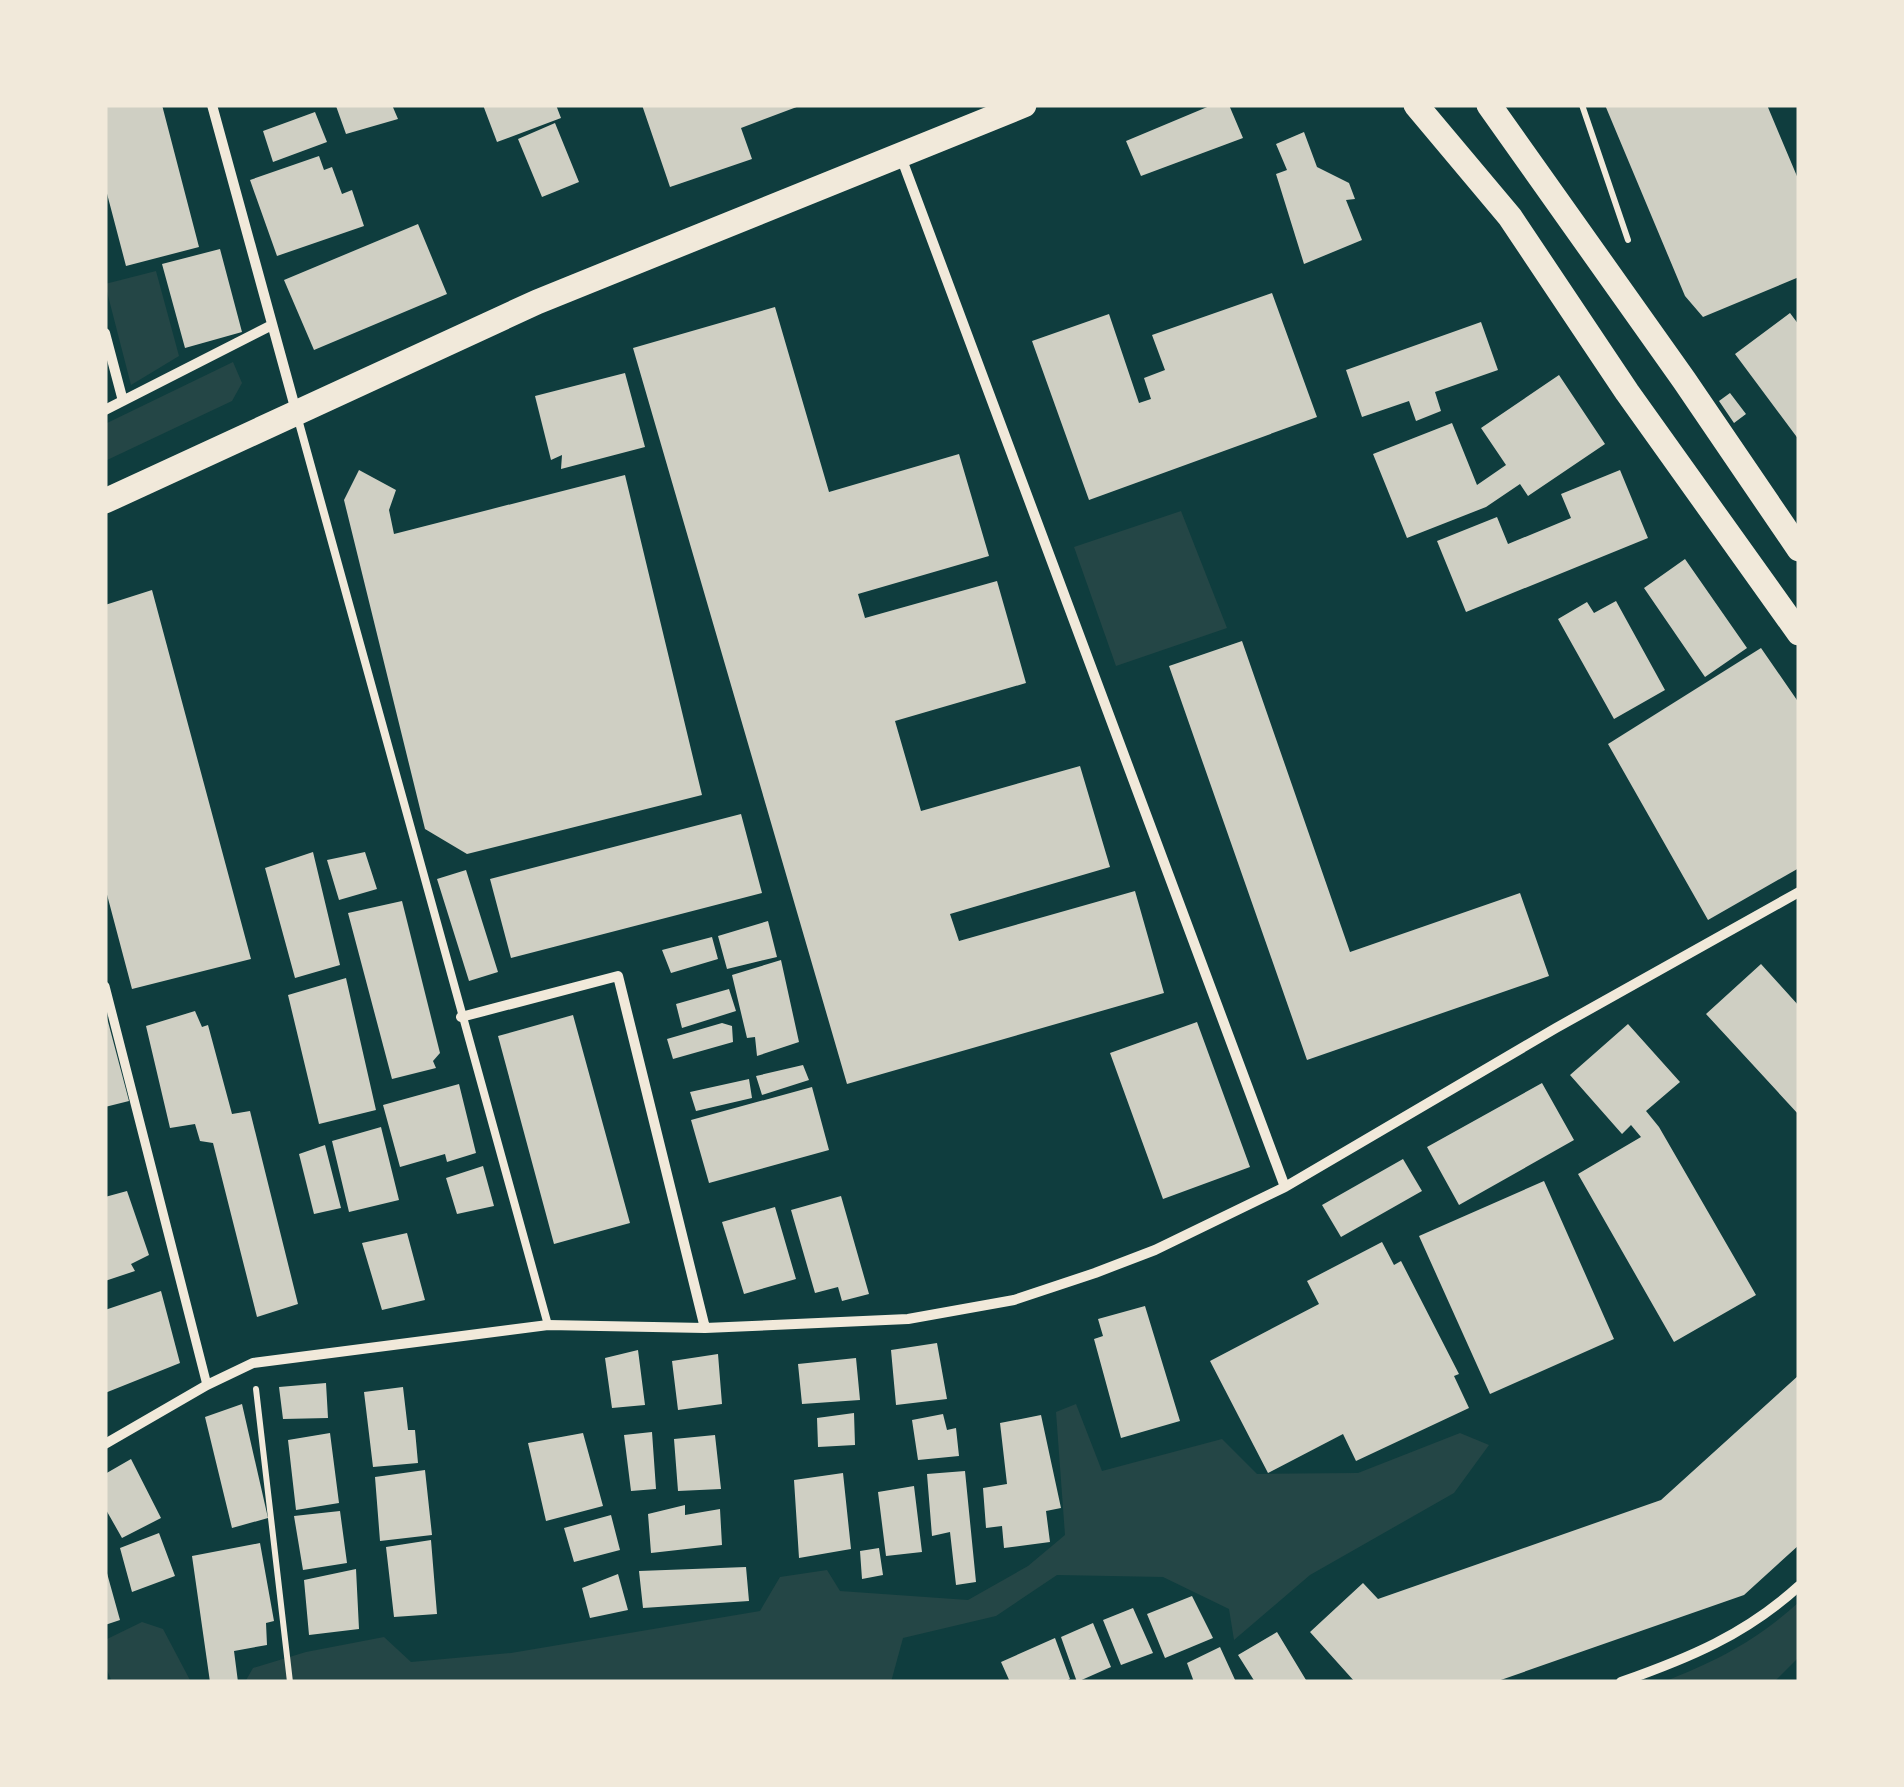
<svg xmlns="http://www.w3.org/2000/svg" width="1904" height="1787" viewBox="0 0 1904 1787" font-family="'Open Sans',sans-serif">
	<rect width="100%" height="100%" fill="#0f3d3e"/>
	<path fill="#244646" d="M156 271 179 356 131 385 105 284Z
		M233 362 242 383 232 401 105 461V424Z
		M1181 511 1227 628 1116 666 1074 547Z
		M1076 1404 1102 1471 1222 1439 1257 1474 1358 1473 1460 1433 1489 1445 1454 1493 1310 1575 1234 1640 1229 1609 1163 1577 1057 1575 996 1616 903 1638 891 1682H245L253 1668 306 1652 384 1637 411 1662 511 1653 760 1611 780 1577 827 1570 840 1591 968 1600 1028 1566 1065 1535 1056 1412Z
		M1799 1602V1657L1774 1682H1663C1717 1661 1756 1641 1799 1602Z
		M142 1622 163 1629 191 1682H112L105 1665V1640Z"/>
	<path fill="#cfcfc3" d="M105 105H162L199 247 126 266 105 186Z
		M340 105H392L398 119 346 134 336 106Z
		M483 105H556L561 118 497 142Z
		M642 105H802L741 128 752 159 670 187Z
		M1212 105H1229L1243 138 1141 176 1126 141Z
		M1605 105H1767L1799 181V277L1703 317 1685 296Z
		M315 112 327 142 273 162 263 131Z
		M555 123 579 182 542 197 518 139Z
		M1304 132 1317 167 1349 183 1355 199 1346 200 1362 240 1304 264 1276 174 1287 170 1276 144Z
		M319 156 324 170 332 167 342 194 352 190 364 226 277 256 250 180Z
		M418 224 447 294 314 350 284 280Z
		M220 249 242 332 185 348 162 264Z
		M1272 293 1317 417 1089 500 1032 341 1109 314 1139 403 1151 399 1144 378 1165 370 1152 335Z
		M775 307 829 492 959 454 989 556 858 594 865 618 997 581 1026 683 895 721 921 811 1080 766 1110 867 950 914 959 941 1135 891 1164 993 847 1084 633 348Z
		M1790 313 1799 325V440L1735 354Z
		M1481 322 1498 370 1435 392 1441 411 1416 421 1409 401 1362 417 1346 370Z
		M625 373 645 447 561 469 562 455 551 460 535 396Z
		M1559 375 1605 444 1528 496 1520 484 1486 507 1407 538 1373 454 1452 423 1477 485 1506 465 1481 428Z
		M1730 393 1746 414 1734 423 1719 401Z
		M359 470 396 490 389 510 394 534 625 475 702 795 467 854 425 829 344 500Z
		M1620 470 1648 538 1466 612 1437 541 1497 517 1508 544 1571 518 1561 494Z
		M1685 559 1747 648 1705 677 1644 588Z
		M152 590 251 959 132 989 105 887V605Z
		M1616 601 1665 690 1614 719 1558 619 1587 602 1594 613Z
		M1242 641 1350 952 1520 893 1549 976 1307 1060 1169 666Z
		M1761 648 1799 703V868L1708 920 1608 744Z
		M741 814 762 893 511 958 490 879Z
		M313 852 340 965 295 978 265 868Z
		M365 852 377 889 339 900 327 860Z
		M466 870 498 972 469 981 437 879Z
		M402 901 440 1053 433 1061 436 1068 392 1079 348 913Z
		M768 921 777 957 727 969 718 936Z
		M712 937 718 959 671 973 662 950Z
		M781 960 799 1042 757 1056 755 1037 747 1038 732 975Z
		M1761 964 1799 1006V1115L1706 1014Z
		M346 978 376 1110 319 1124 288 995Z
		M729 989 736 1011 682 1028 676 1004Z
		M195 1011 202 1027 208 1025 232 1114 250 1111 298 1304 257 1317 213 1143 200 1141 195 1124 170 1128 146 1026Z
		M106 1014 129 1101 105 1107V1015Z
		M573 1015 630 1223 554 1244 498 1036Z
		M1197 1022 1250 1167 1163 1199 1110 1053Z
		M722 1023 732 1026 733 1042 673 1059 667 1039Z
		M1628 1024 1680 1082 1646 1111 1659 1127 1756 1295 1674 1342 1578 1174 1641 1137 1631 1125 1622 1134 1570 1075Z
		M803 1065 809 1080 762 1095 756 1076Z
		M749 1079 752 1098 696 1111 690 1092Z
		M1542 1083 1574 1140 1459 1205 1427 1147Z
		M459 1084 476 1153 447 1162 445 1154 400 1167 383 1105Z
		M812 1087 829 1150 709 1183 691 1120Z
		M381 1127 399 1200 349 1212 332 1141Z
		M325 1145 341 1208 314 1214 299 1154Z
		M1403 1159 1422 1191 1341 1237 1322 1205Z
		M483 1166 494 1206 457 1214 446 1178Z
		M1544 1181 1614 1339 1490 1394 1419 1236Z
		M127 1191 149 1255 131 1264 135 1271 105 1281V1197Z
		M841 1196 869 1294 842 1301 838 1287 815 1293 791 1210Z
		M775 1207 796 1279 744 1294 722 1222Z
		M407 1233 425 1300 382 1310 362 1243Z
		M1382 1242 1394 1265 1401 1261 1459 1374 1454 1376 1469 1408 1356 1461 1343 1434 1268 1473 1210 1361 1319 1304 1307 1281Z
		M161 1291 180 1363 105 1393V1310Z
		M1145 1306 1180 1421 1121 1438 1094 1339 1103 1336 1098 1319Z
		M937 1343 947 1399 896 1405 891 1350Z
		M638 1350 645 1405 612 1408 605 1358Z
		M718 1354 722 1404 678 1410 672 1361Z
		M856 1358 860 1400 802 1404 798 1364Z
		M1799 1375V1545L1744 1595 1495 1682H1355L1310 1632 1363 1583 1378 1599 1661 1500Z
		M326 1383 328 1418 283 1419 279 1387Z
		M403 1387 408 1430H415L418 1463 373 1467 364 1392Z
		M242 1404 268 1518 232 1528 205 1417Z
		M854 1413 855 1445 818 1447 817 1418Z
		M943 1414 947 1430 956 1428 959 1456 918 1460 912 1420Z
		M1041 1415 1061 1508 1046 1511 1050 1542 1004 1548 1002 1526 986 1528 983 1488 1007 1484 1000 1423Z
		M652 1432 656 1489 631 1491 624 1435Z
		M330 1433 339 1503 296 1510 288 1440Z
		M583 1433 603 1506 546 1521 528 1443Z
		M715 1435 721 1489 678 1491 674 1439Z
		M131 1459 161 1518 122 1538 105 1508V1474Z
		M425 1470 432 1535 380 1541 375 1477Z
		M965 1471 976 1582 956 1585 950 1532 932 1536 927 1474Z
		M843 1473 851 1549 799 1558 794 1480Z
		M914 1486 922 1552 886 1556 878 1492Z
		M685 1505V1515L720 1509 722 1545 651 1553 648 1514Z
		M340 1511 347 1563 303 1570 294 1516Z
		M611 1515 620 1550 574 1562 564 1528Z
		M159 1533 175 1576 132 1592 120 1548Z
		M431 1540 437 1614 394 1617 386 1547Z
		M260 1543 274 1621 266 1623 267 1645 234 1651 238 1682H210L192 1556Z
		M879 1548 883 1575 862 1579 860 1551Z
		M105 1566 120 1620 105 1625Z
		M746 1567 749 1601 643 1608 639 1571Z
		M356 1569 359 1629 309 1635 304 1580Z
		M618 1574 628 1610 590 1618 582 1588Z
		M1192 1596 1213 1638 1165 1658 1147 1614Z
		M1133 1608 1153 1653 1121 1665 1103 1620Z
		M1093 1623 1111 1667 1077 1682 1061 1637Z
		M1277 1632 1306 1680 1303 1682H1255L1238 1655Z
		M1055 1638 1070 1679 1064 1682H1010L1001 1662Z
		M1220 1647 1236 1682H1194L1187 1663Z"/>
	<g fill="none" stroke-linecap="round" stroke-linejoin="round">
		<path stroke="#f1e9da" stroke-width="6" d="M1582 105 1628 240
			M256 1389 290 1682"/>
		<path stroke="#f1e9da" stroke-width="8" d="M298 419 548 1325"/>
		<path stroke="#f1e9da" stroke-width="9" d="M105 986 207 1385"/>
		<path stroke="#f1e9da" stroke-width="10" d="M212 105 296 411
			M901 157 1285 1187
			M105 333 123 401
			M105 410 272 325
			M461 1017 618 976 705 1328
			M105 1444 207 1385 253 1363 548 1325 705 1328 908 1319 1014 1300 1095 1273 1155 1250 1285 1187 1556 1028 1799 892
			M1621 1682C1689 1658 1745 1635 1799 1586"/>
		<path stroke="#f1e9da" stroke-width="25" d="M1416 105 1510 217 1627 392 1799 633
			M1489 105 1684 380 1799 549
			M105 501 537 302 1024 105"/>
	</g>
	<rect width="1904" height="1787" fill="none" stroke="#f1e9da" stroke-width="215"/>
</svg>
